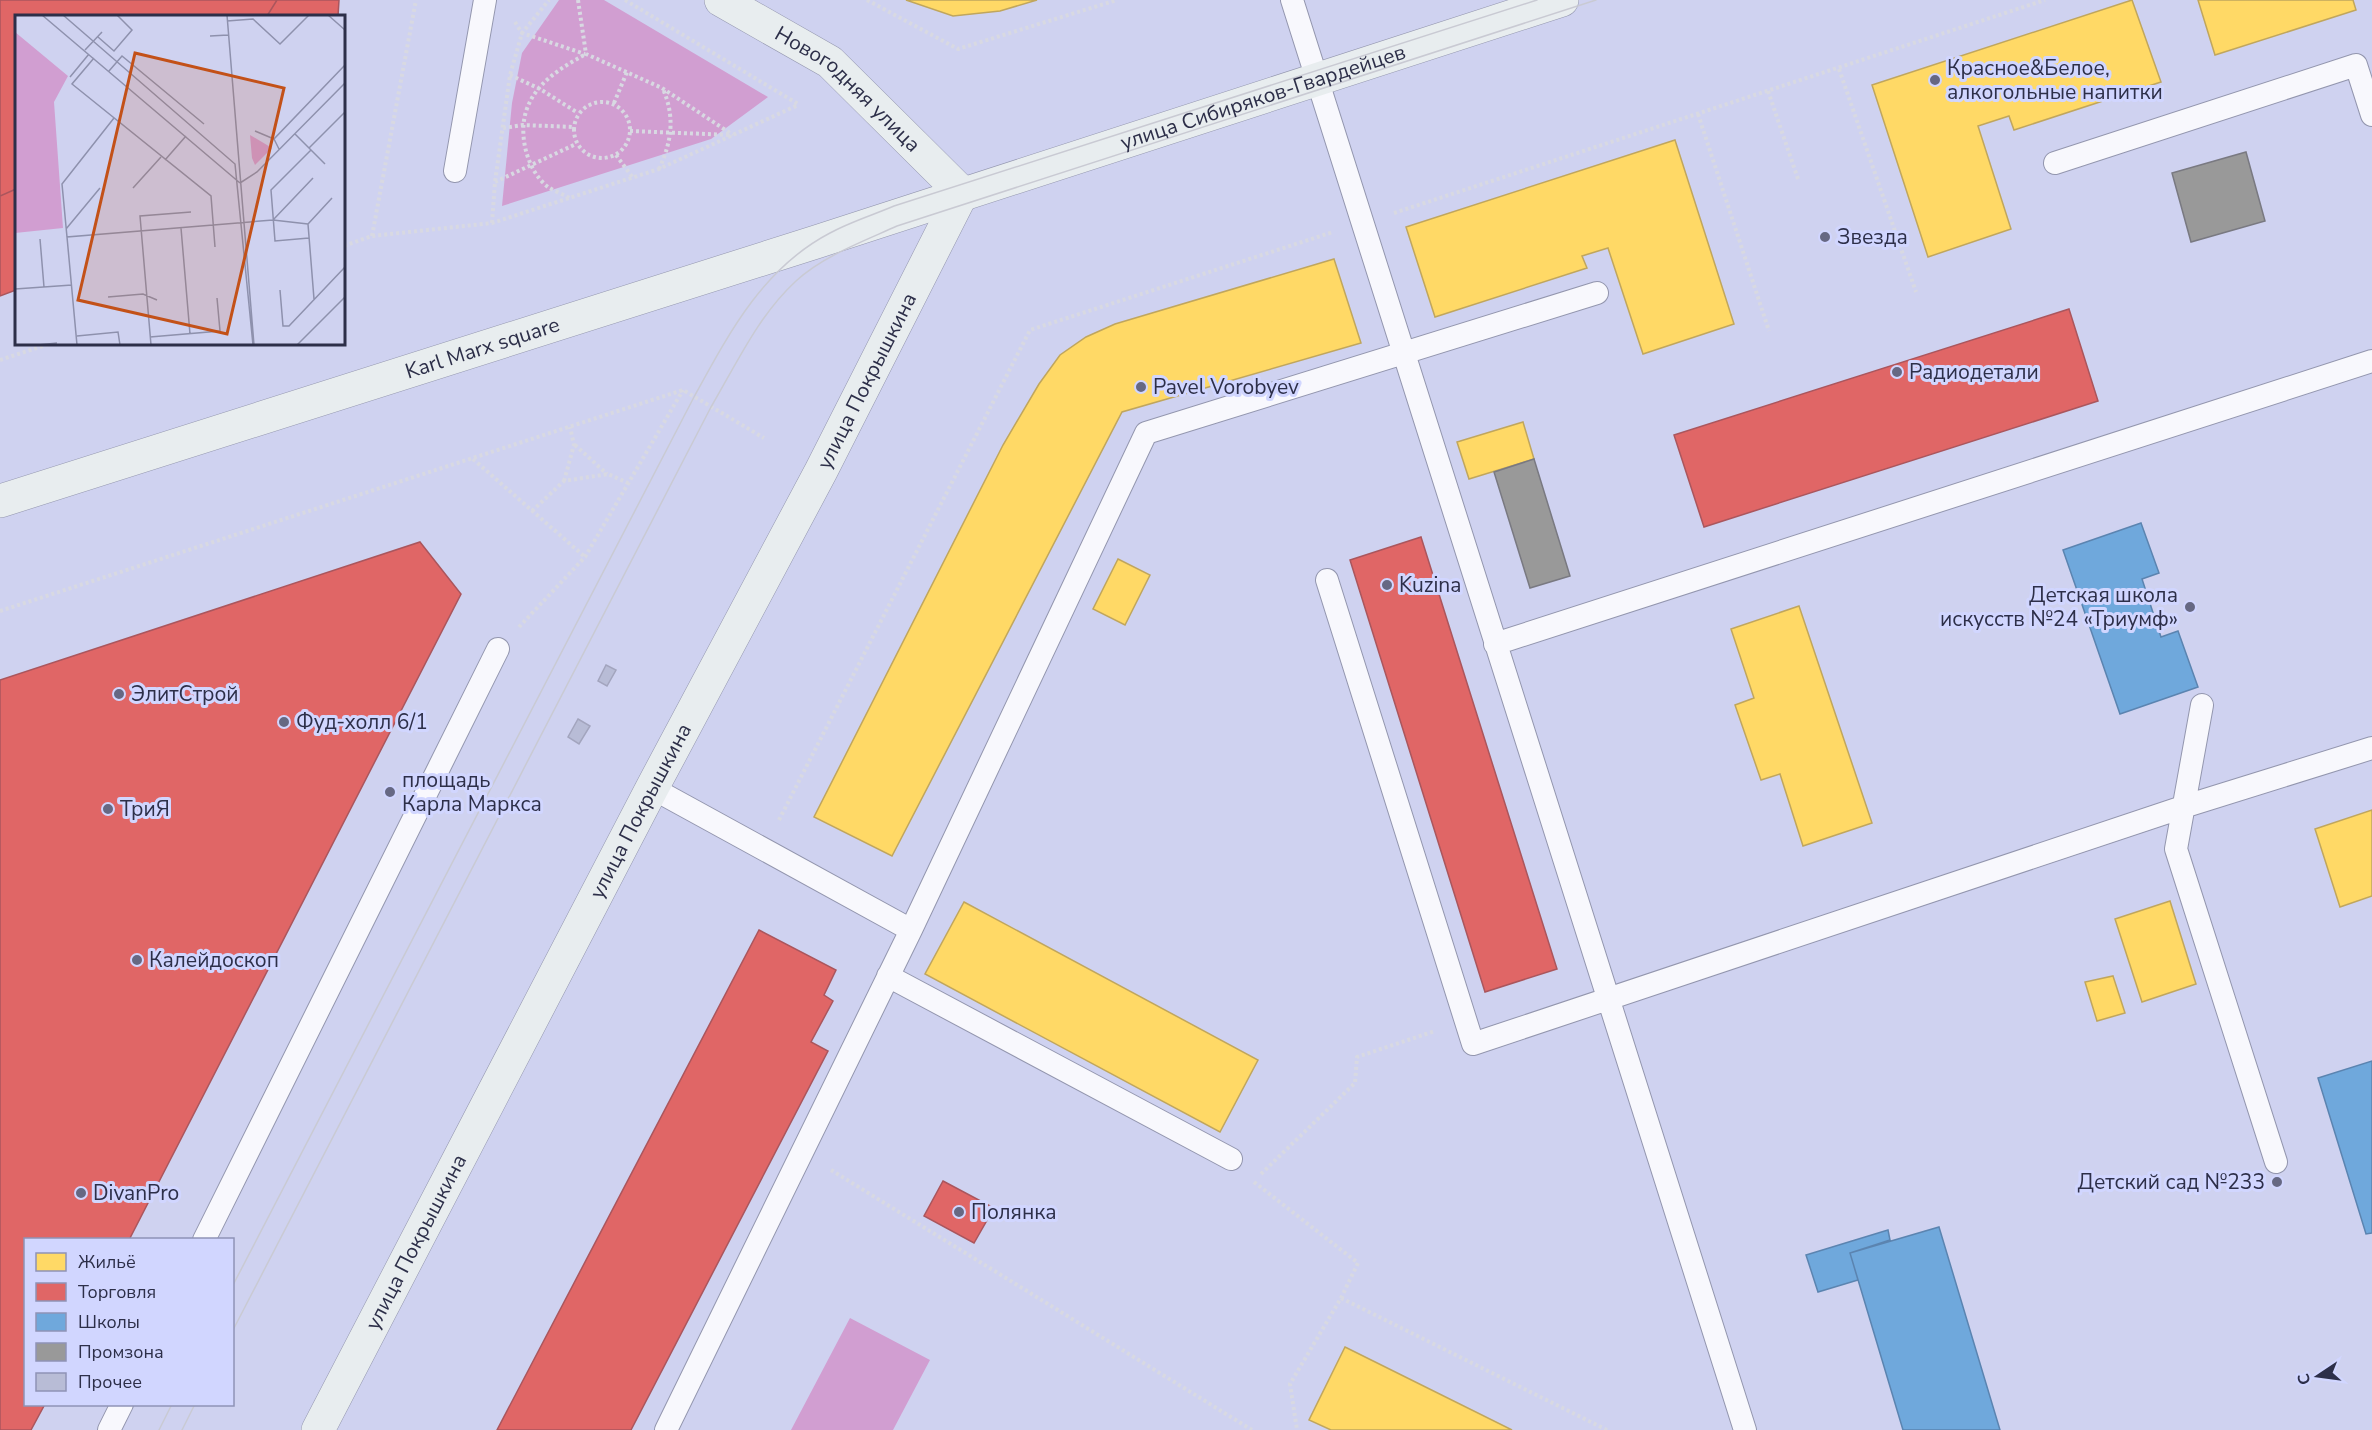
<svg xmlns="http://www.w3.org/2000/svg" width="2372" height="1430" viewBox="0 0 2372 1430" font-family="'Nunito Sans',sans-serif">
	<rect width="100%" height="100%" fill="#cfd2f0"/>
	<path fill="#d19ed1" d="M559 0H604L768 97 711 139 502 206 512 103 522 53Z
		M850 1318 930 1360 893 1430H791Z"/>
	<path fill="#ffd966" stroke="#c0a65d" stroke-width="1.5" d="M906 0H1037L1000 11 953 16Z
		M2132 0 2161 82 2014 130 2009 116 1978 126 2011 229 1928 257 1872 85Z
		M2198 0H2353L2356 10 2215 55Z
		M1675 140 1734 324 1643 354 1608 248 1582 256 1587 268 1435 317 1406 227Z
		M1334 259 1361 343 1122 412 892 856 814 817 1003 445 1039 384 1060 355 1086 337 1115 324Z
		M1523 422 1534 459 1469 479 1457 442Z
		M1118 559 1150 575 1125 625 1093 609Z
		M1799 606 1872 823 1803 846 1780 774 1761 780 1735 705 1754 698 1731 629Z
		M2372 810V896L2340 907 2315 829Z
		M2170 901 2196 984 2142 1002 2115 919Z
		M964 902 1258 1060 1220 1132 925 974Z
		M2113 976 2125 1013 2097 1021 2085 982Z
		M1345 1347 1512 1430H1331L1309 1420Z"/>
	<path fill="#e06666" stroke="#aa565d" stroke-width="1.5" d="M0 0H277L267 16H16V189L0 196Z
		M277 0H339L338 16H267Z
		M16 189V290L0 296V196Z
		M2069 309 2098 401 1704 527 1674 435Z
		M1421 537 1557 969 1485 992 1350 560Z
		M420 542 461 594 129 1240H26V1404H45L31 1430H0V680Z
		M759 930 836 970 824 995 833 1001 811 1042 828 1051 631 1430H497Z
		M943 1181 994 1208 974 1243 924 1216Z"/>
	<path fill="#6fa8dc" stroke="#5b84b0" stroke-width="1.5" d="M2141 523 2159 573 2142 579 2161 637 2178 631 2198 687 2120 714 2063 550Z
		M2372 1061V1233L2366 1234 2318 1078Z
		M1939 1227 2000 1430H1903L1850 1253Z
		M1888 1230 1890 1240 1850 1253 1858 1280 1818 1292 1806 1255Z"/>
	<path fill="#999" stroke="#797981" stroke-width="1.5" d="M2246 152 2265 221 2191 242 2172 173Z
		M1534 459 1570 576 1530 588 1494 472Z"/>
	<path fill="#b8bcd6" stroke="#a3a5be" stroke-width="1.5" d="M606 665 616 670 607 686 598 681Z
		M578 719 590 726 579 744 568 737Z"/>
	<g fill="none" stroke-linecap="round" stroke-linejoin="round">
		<defs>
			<path id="lane" d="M1292 0 1745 1430
				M2055 163 2356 65 2372 115
				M455 171 485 0
				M1327 580 1473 1044 2186 806 2372 748
				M1495 644 2372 361
				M2202 705 2176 849 2276 1162
				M652 788 911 930
				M888 976 1231 1159
				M204 1240 498 649
				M109 1430 122 1404
				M666 1430 911 930 1146 433 1597 293"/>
			<g id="secondary">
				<path id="s1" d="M721 0 830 62 962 193"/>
				<path id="s2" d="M0 501 816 242 1562 0"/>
				<path id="s3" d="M318 1430 652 788 821 471 962 193"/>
			</g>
		</defs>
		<use href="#lane" stroke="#9396ae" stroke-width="24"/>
		<use href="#secondary" stroke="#9396ae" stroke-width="34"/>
		<path stroke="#d8d9e2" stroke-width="4" stroke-dasharray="3 3" stroke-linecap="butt" d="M578 0 586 54 662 88 733 135
			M625 0 798 104
			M867 0 958 49 1117 0
			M515 22 522 33 585 54
			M1839 69 1916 292
			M510 75 540 89 578 113
			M1768 91 1798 179
			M574 130a28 28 0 1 1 56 0a28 28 0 1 1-56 0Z
			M614 103 627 72
			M1698 114 1769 331
			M503 128 523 125 573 127
			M630 131 731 135
			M616 155 633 178
			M659 169C672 141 675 117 663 89
			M495 182 576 144
			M569 198C563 194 554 191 548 187 526 170 517 131 528 106 538 81 564 66 586 54
			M1394 213 2045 0
			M492 223 495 182 510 75 522 33 549 0
			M372 236 416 0
			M344 246 372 236 492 223 659 169 798 105
			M0 360 49 344
			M575 445 607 474
			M473 459 585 557
			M564 481 574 445 570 427
			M532 511 564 481 608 474 628 483
			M0 611 683 390 764 438
			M519 627 585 557 683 390
			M779 820 1030 330 1333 232
			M831 1170 1252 1430
			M1261 1174 1355 1083 1357 1057 1435 1031
			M1254 1182 1358 1263 1341 1298 1290 1384 1297 1430
			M1341 1298 1607 1430"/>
		<use href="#lane" stroke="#f8f8fd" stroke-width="22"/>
		<use href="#secondary" stroke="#e8edef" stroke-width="33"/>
		<path stroke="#c9cad3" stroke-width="1.5" d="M232 1287 694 397C729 333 763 268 830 233 850 222 873 215 894 206L1537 0
			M232 1332 711 407C737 363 758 316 796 281 823 256 864 241 897 226L1596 0
			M159 1430 172 1404
			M182 1430 195 1404"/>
	</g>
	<g fill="#666883" stroke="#d1d6ff" stroke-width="2">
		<circle cx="1935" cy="80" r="6"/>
		<circle cx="1825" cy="237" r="6"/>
		<circle cx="1897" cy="372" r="6"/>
		<circle cx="1141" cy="387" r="6"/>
		<circle cx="1387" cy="585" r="6"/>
		<circle cx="2190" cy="607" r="6"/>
		<circle cx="119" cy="694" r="6"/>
		<circle cx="284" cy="722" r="6"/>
		<circle cx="390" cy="792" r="6"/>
		<circle cx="108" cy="809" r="6"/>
		<circle cx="137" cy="960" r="6"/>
		<circle cx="2277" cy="1182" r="6"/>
		<circle cx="81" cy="1193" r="6"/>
		<circle cx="959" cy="1212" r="6"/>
	</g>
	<g text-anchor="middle" stroke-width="6" stroke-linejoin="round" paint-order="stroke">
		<g font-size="21" fill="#2d2f49" stroke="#d1d6ff" text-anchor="start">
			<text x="1947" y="75">Красное&amp;Белое,<tspan x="1947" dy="24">алкогольные напитки</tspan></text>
			<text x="1837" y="244">Звезда</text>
			<text x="1909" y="379">Радиодетали</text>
			<text x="1153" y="394">Pavel Vorobyev</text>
			<text x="1399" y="592">Kuzina</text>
			<text x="2178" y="602" text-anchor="end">Детская школа<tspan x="2178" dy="24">искусств №24 «Триумф»</tspan></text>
			<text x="131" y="701">ЭлитСтрой</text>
			<text x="296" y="729">Фуд-холл 6/1</text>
			<text x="402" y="787">площадь<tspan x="402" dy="24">Карла Маркса</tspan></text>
			<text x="120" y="816">ТриЯ</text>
			<text x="149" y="967">Калейдоскоп</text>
			<text x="2265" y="1189" text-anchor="end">Детский сад №233</text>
			<text x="93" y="1200">DivanPro</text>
			<text x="971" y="1219">Полянка</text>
		</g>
		<g font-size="21" fill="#2d2f49" stroke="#d1d6ff">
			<text dy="7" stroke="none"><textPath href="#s1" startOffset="156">Новогодняя улица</textPath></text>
			<text dy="7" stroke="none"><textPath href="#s2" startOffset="1326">улица Сибиряков-Гвардейцев</textPath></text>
			<text dy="7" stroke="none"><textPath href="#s2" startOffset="506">Karl Marx square</textPath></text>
			<text dy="7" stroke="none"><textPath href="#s3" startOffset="1184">улица Покрышкина</textPath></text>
			<text dy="7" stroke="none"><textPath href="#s3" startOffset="698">улица Покрышкина</textPath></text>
			<text dy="7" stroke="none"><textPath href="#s3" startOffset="212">улица Покрышкина</textPath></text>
		</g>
	</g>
	<g transform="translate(15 15)">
		<rect width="330" height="330" fill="#cfd2f0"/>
		<path d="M0 17 53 61 39 87 48 213 0 218ZM235 120 257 133 240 150 237 143Z" fill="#d19ed1"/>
		<path fill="none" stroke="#8e91ad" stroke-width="1.5" d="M27 0 225 168M48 0 220 149 238 330M212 0 239 330M313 0 330 15M212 6 238 4 265 29 294 0M195 21 213 20M83 22 99 36 117 15 102 0M70 35 87 17M79 43 57 69 196 181 200 232M94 56 107 41 189 109M55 62 74 39M240 116 259 124M280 119 310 149M294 133 330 97M264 134 259 124 330 50M150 145 171 121M225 168 242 157 330 68M118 173 146 142M258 205 298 163M166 213 175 319M51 214 85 173M52 222 47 169 99 103M294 223 260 226 256 175 296 135M25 224 29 272M0 274 57 270M265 275 268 311H274L330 252M93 282 128 279 142 285M299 284 293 209 317 183M62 321 103 317 105 330M135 322 205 316 202 283M23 330 42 328M62 330 52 222 258 205 293 209M136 330 125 201 176 197M282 330 330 282"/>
		<path fill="#c35118" fill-opacity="0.15" stroke="#c35118" stroke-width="3" d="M120 38 269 73 212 319 63 285Z"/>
		<rect width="330" height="330" fill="none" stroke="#2d2f49" stroke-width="3"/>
	</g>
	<rect x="24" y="1238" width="210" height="168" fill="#d1d6ff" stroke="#8f93b6" stroke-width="1.5"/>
	<rect x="36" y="1253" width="30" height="18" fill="#ffd966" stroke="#8f93b6" stroke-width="1.5"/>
	<text x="78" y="1268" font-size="18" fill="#2d2f49">Жильё</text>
	<rect x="36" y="1283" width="30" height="18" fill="#e06666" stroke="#8f93b6" stroke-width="1.5"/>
	<text x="78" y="1298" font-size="18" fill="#2d2f49">Торговля</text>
	<rect x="36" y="1313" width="30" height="18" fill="#6fa8dc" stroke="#8f93b6" stroke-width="1.5"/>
	<text x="78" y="1328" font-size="18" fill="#2d2f49">Школы</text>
	<rect x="36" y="1343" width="30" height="18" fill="#999999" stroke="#8f93b6" stroke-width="1.5"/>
	<text x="78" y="1358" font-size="18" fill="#2d2f49">Промзона</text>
	<rect x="36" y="1373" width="30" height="18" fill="#b8bcd6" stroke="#8f93b6" stroke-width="1.5"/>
	<text x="78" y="1388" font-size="18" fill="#2d2f49">Прочее</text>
	<g transform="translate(2318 1376) rotate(257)" stroke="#d1d6ff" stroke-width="4.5" paint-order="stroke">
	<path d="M0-4.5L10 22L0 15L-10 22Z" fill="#2d2f49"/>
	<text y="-9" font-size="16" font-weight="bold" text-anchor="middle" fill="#2d2f49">С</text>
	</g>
</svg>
